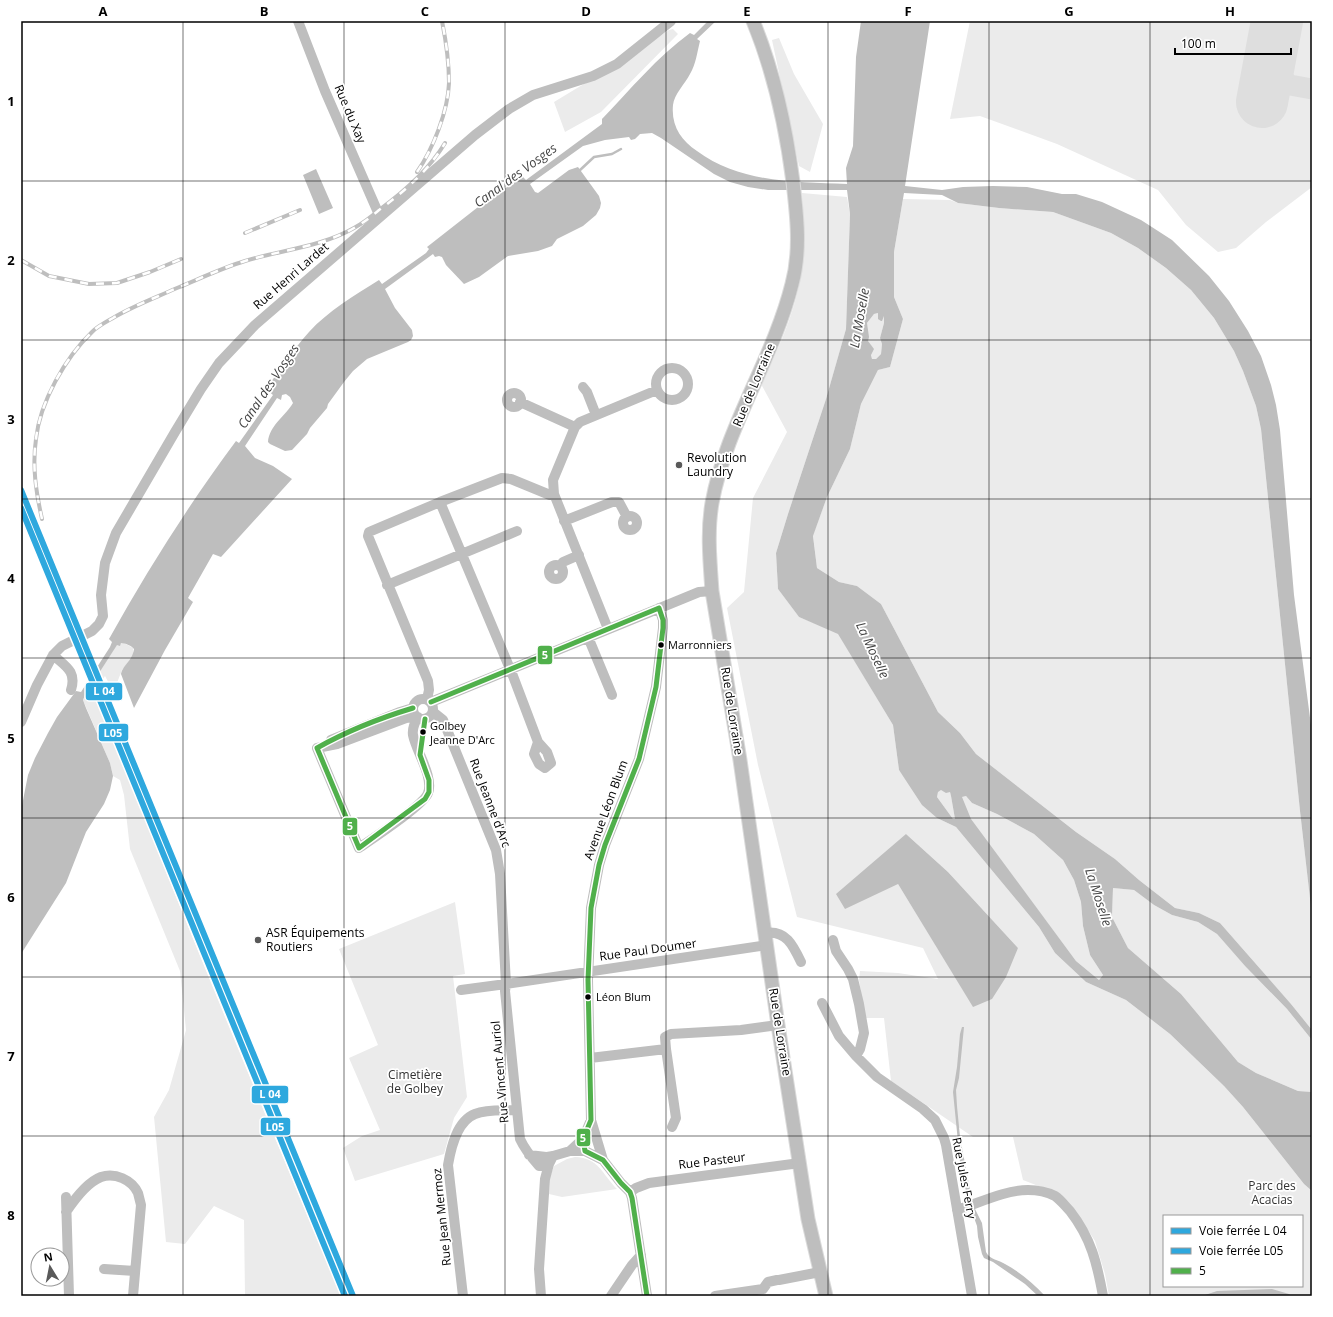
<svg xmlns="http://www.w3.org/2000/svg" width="1333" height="1317" viewBox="0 0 1333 1317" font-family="'Open Sans',sans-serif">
	<rect width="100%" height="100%" fill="#fff"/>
	<path fill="#ebebeb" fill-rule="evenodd" d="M970 21H1312V187L1266 222 1236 248 1218 252 1186 225 1158 190 1057 144 980 116 950 119Z
		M673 29 678 34 601 112 565 132 554 102 602 73 669 30Z
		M779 38 794 74 823 124 810 172 799 166 772 40Z
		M802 193 847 197 850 214 846 329 826 399 788 514 776 553 778 589 799 617 838 633 893 725 899 770 937 818 956 827 1039 927 1055 953 1086 982 1126 1000 1170 1034 1224 1086 1243 1107 1304 1184 1312 1191V1296H1109L1105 1274 1095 1241 1078 1215 1059 1194 1023 1180 1013 1137H973L891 1081 884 1018H865L859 980 860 971 898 973 938 979 923 948 797 917 758 765 727 608 744 592 753 498 787 432 761 384C780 348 801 298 803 257 805 236 803 214 802 193ZM906 834 948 872 1018 948 973 1006 898 884ZM1164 1216H1302V1286H1164Z
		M903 199 950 200 958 203 999 208 1053 212 1111 233 1138 248 1166 268 1191 290 1214 318 1234 351 1243 371 1256 406 1261 429 1300 811 1312 916V1030L1291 1004 1220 923 1199 913 1175 908 1139 880 1115 859 1076 832 976 754 960 733 938 712 881 604 857 586 839 582 817 568 813 535 827 497 850 449 861 404 878 370 890 367 903 319 894 297V252Z
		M878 313V319L884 316V323L880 338 882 344 881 354 876 359H872L868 341 867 323 874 314Z
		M121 643H124L133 648V656L122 670 115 688 112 689 105 676 95 691C173 894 257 1095 341 1296H245L244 1220 214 1206 185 1244 166 1242 154 1117 169 1090 186 1030 180 971 130 849 124 795 120 780 113 776 110 763 83 700 85 695 117 644 119 645Z
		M941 790 950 792 951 796 955 819H953L937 797 938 791Z
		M966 796 972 803 997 814 1034 834 1063 860 1074 880 1081 902 1083 926 1090 955 1103 975 1099 980 1076 961 970 819 961 797Z
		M1113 888 1134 890 1154 905 1172 915 1198 922 1217 934 1245 966 1287 1009 1312 1040V1092L1298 1091 1256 1073 1238 1062 1181 994 1128 948 1112 917Z
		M455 902 465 974 453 976 467 1097 454 1118 444 1154 355 1181 343 1148 362 1136 380 1130 349 1058 378 1045 339 949Z
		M575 1157C599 1158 602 1174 617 1189L562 1197 549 1194 550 1177 554 1166 567 1159Z"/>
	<path fill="#bebebe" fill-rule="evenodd" d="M708 21H716L697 39 700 41C697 53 696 64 690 74 685 84 674 94 673 105 671 126 681 140 697 151 740 183 796 182 847 184L846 168 853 146 856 57 861 21H930L905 186 942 190 963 187 993 186 1027 187 1062 194H1076L1102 202 1141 220 1172 240 1209 276 1229 301 1248 331 1261 356 1271 385 1276 405 1280 430 1294 595 1312 733V916L1300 811 1261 429 1256 406 1243 371 1234 351 1214 318 1191 290 1166 268 1138 248 1111 233 1053 212 999 208 958 203 942 195 904 193 894 252V297L903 319 890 367 878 370 861 404 850 449 827 497 813 536 817 568 839 582 857 586 881 604 938 712 960 733 976 754 1076 832 1115 859 1139 880 1175 908 1199 913 1220 923 1291 1004 1312 1030V1040L1287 1009 1245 966 1217 934 1198 922 1172 915 1154 905 1134 890 1113 888 1112 917 1128 948 1181 994 1238 1062 1256 1073 1298 1091 1312 1092V1191L1304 1184 1243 1107 1224 1086 1170 1034 1126 1000 1086 982 1055 953 1039 927 956 827 937 818 922 805 899 770 893 725 838 634 799 617 778 589 776 553 788 514 826 399 846 329 850 214 847 190H768L748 187 730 182 714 174 661 138 652 133 640 134 635 139 631 140 629 137 605 140 583 146 530 184 535 192 538 193 569 170 578 167 599 196 601 203 600 208 596 215 583 226 557 239 552 246 538 251 508 256 479 277 464 284 446 265 442 257 439 256 435 257 433 254 385 289 395 308 412 330 413 336 411 340 408 342 367 359 353 371 344 382 328 404 327 408 310 428 307 434 292 450 285 451 270 444 268 442C269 426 286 415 293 403L290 397 286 394 282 395 281 400 277 398 245 446 255 458 273 466 292 479 221 557 213 554 188 598 193 602 165 650 134 708 121 674C124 663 132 662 134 649 132 646 125 643 121 643L120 646 117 645 85 695 83 700 86 708 110 763 113 776 110 790 104 804 86 832 66 883 21 954V811L25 790 28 775 35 758 48 733 57 717 76 691 81 692 110 647 112 642 109 639C147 571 189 504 236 441L239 443 273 395 266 389C280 370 293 350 309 332 328 311 355 295 379 280L382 284 426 253 429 249 427 247 487 200 523 177 526 180 602 124V119C630 90 657 57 690 33L694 35ZM878 313V319L881 321H882L884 316V323L880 338 882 344 881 354 876 359H872L871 355 874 349 868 341 869 337 867 323 874 314ZM941 790 946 793 950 792 951 796 955 819H953L937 797 938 792ZM966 796 972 803 997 814 1034 834 1063 860 1074 880 1081 902 1083 926 1090 955 1103 975 1099 980 1076 961 971 819 962 797Z
		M316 169 333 208 319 214 303 175Z
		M906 834 948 872 1018 948 1006 977 992 999 973 1007 898 884 845 909 836 894Z
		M962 1027H964L959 1078 956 1090 957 1106 960 1137 972 1201 969 1202 961 1172 953 1092 957 1067 960 1034Z
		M975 1209 982 1223 986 1252C990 1260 999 1260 1005 1264 1020 1272 1034 1284 1045 1296H1038L1025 1284 993 1262 984 1258 982 1254 978 1237 977 1226 972 1212H973V1210Z
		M1272 1289 1289 1294 1291 1296H1202L1217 1291Z"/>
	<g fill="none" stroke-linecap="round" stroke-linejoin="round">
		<path stroke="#bebebe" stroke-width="2.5" d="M579 171 594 157 612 154 621 149"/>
		<path stroke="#dedede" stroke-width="21" d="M1269 64 1277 75 1290 85 1312 89"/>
		<path stroke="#dedede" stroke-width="52" d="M1262 102 1277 21"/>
		<defs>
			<path id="major" d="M753 21C774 72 786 127 793 182 797 216 801 251 792 284 773 360 726 426 712 503 707 532 710 562 712 591L740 760 778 1025 808 1219 826 1296"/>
		</defs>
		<use href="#major" stroke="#dbdbdb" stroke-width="15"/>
		<path stroke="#bebebe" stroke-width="10" d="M298 21 325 91 380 217
			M656 384a16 16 0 1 1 32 0a16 16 0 1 1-32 0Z
			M583 387 587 392 596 415
			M507 400a7 7 0 1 1 14 0a7 7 0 1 1-14 0Z
			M520 402 575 427
			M440 502 502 478 511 479 550 495 554 494
			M623 523a7 7 0 1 1 14 0a7 7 0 1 1-14 0Z
			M564 521 612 502H619L627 517
			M549 572a7 7 0 1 1 14 0a7 7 0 1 1-14 0Z
			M560 566 563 562 579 555
			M387 585 517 531
			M608 629 554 494 553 480 575 427 580 422 657 390
			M588 637 612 695
			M53 655C65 666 77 671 71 690
			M413 709a10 10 0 1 1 20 0a10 10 0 1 1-20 0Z
			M427 699 429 690 428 681 368 536 369 532 440 502 513 676 538 742 547 752 551 763 545 768 539 764 534 754 538 742
			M431 702 699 592 712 591
			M433 712 443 720 496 850 500 874 506 984 505 991 520 1139C525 1150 531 1157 539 1166L549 1164 546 1157 529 1155
			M21 722 37 685 53 655 62 646 92 631 99 624 103 616 101 595 105 563 116 533 175 432 201 389 219 363 255 325 475 135 509 109 533 95 593 76 617 64 671 21
			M331 740 400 712 413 708
			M317 748 359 848C372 839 424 805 428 793 434 777 416 751 413 735 412 729 415 722 418 717
			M317 748 337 744 406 718 416 716
			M765 933C786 930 793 945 801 962
			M833 940 836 951 848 969 853 979 859 1004 864 1033 860 1049 856 1056
			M461 990 506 984 767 945
			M822 1003 839 1036 856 1056 877 1077 923 1109 935 1120 944 1138 946 1145 972 1296
			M666 1049 676 1118 672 1127
			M590 1058 666 1049 665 1037 671 1034 741 1030 778 1025
			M570 1151 583 1139 591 1120
			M547 1157 553 1156 570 1151H585L603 1160
			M630 1192 636 1188 649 1183 800 1163
			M66 1197 69 1296
			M957 1210C979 1203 1005 1190 1028 1190 1036 1190 1047 1192 1055 1196 1061 1200 1065 1206 1070 1211 1091 1238 1097 1263 1103 1296
			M66 1212C74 1200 88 1182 101 1177 115 1172 132 1180 138 1193 139 1197 140 1201 141 1205L133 1296
			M104 1269 135 1271
			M779 1280 820 1272
			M463 1296 448 1165C451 1147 457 1121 475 1114 488 1109 503 1111 516 1110
			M541 1296 539 1269 545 1179 549 1164 553 1156
			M611 1296 632 1265 641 1255
			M647 1296 632 1198 630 1192 621 1183 603 1160 591 1120 588 980 591 908 599 865 605 845 639 759 656 687 663 628V620L659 608
			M715 1296 763 1289 768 1282 777 1280"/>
		<use href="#major" stroke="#bebebe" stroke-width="13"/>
		<defs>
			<path id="rail" d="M417 172C433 149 448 111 449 83 449 62 446 41 442 21
				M245 233 300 210
				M21 260 49 276 89 284 117 283 150 272 181 259
				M42 519C36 492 32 466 36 439 40 402 65 358 92 332 98 326 106 322 113 318 133 306 155 298 177 288 199 279 222 268 245 261 281 250 321 247 354 228 363 223 371 217 379 210 405 191 429 170 445 143"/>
		</defs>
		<use href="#rail" stroke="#bebebe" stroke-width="4"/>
		<use href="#rail" stroke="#fff" stroke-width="2.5" stroke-dasharray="8" stroke-linecap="butt"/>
		<defs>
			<path id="bus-1" d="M431 702 659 608
				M413 708C380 718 347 731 317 748L359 848 425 799 429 792V780L420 755 425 719
				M647 1296 632 1198 630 1192 621 1183 603 1160 585 1151 583 1139 591 1120 588 980 591 908 599 865 605 845 639 759 656 687 663 628V620L659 608"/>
		</defs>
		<use href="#bus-1" stroke="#fff" stroke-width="8"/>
		<use href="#bus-1" stroke="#50b04b" stroke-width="5"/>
		<defs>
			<path id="rail-1" d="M21 490 353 1296"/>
			<path id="rail-2" d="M21 508 345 1296"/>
		</defs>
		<use href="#rail-1" stroke="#fff" stroke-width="9"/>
		<use href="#rail-2" stroke="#fff" stroke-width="9"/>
		<use href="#rail-1" stroke="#2ea8de" stroke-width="6"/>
		<use href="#rail-2" stroke="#2ea8de" stroke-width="6"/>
	</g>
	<path fill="none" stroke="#000" stroke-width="1" stroke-opacity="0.55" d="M183 21V1296M344 21V1296M505 21V1296M666 21V1296M828 21V1296M989 21V1296M1150 21V1296M21 181H1312M21 340H1312M21 499H1312M21 658H1312M21 818H1312M21 977H1312M21 1136H1312"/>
	<g fill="#595959" stroke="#fff" stroke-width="1.5">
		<circle cx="679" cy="465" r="4"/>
		<circle cx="258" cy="940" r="4"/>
	</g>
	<g fill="#000" stroke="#fff" stroke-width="1.5">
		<circle cx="661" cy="645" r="3.5"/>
		<circle cx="423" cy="732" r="3.5"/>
		<circle cx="588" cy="997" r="3.5"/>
	</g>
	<g text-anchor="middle" stroke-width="3.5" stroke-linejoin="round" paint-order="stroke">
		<g font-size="11" fill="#000" stroke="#fff" text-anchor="start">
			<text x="668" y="649">Marronniers</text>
			<text x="430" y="730">Golbey<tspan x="430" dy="14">Jeanne D'Arc</tspan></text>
			<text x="596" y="1001">Léon Blum</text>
		</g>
		<g font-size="12" fill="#000" stroke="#fff">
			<text transform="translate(350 114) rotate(67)" y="4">Rue du Xay</text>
			<text transform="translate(291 276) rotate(-41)" y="4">Rue Henri Lardet</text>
			<text transform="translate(754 385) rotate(-67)" y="4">Rue de Lorraine</text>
			<text transform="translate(732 711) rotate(81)" y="4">Rue de Lorraine</text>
			<text transform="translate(490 803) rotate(69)" y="4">Rue Jeanne d'Arc</text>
			<text transform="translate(606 810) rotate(-70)" y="4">Avenue Léon Blum</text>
			<text transform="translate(648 950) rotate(-8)" y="4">Rue Paul Doumer</text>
			<text transform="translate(780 1032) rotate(81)" y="4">Rue de Lorraine</text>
			<text transform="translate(500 1072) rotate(-95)" y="4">Rue Vincent Auriol</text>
			<text transform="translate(712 1161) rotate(-7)" y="4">Rue Pasteur</text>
			<text transform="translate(964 1178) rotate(79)" y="4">Rue Jules Ferry</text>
			<text transform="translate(442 1217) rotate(-96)" y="4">Rue Jean Mermoz</text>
		</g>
		<g font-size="12" fill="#000" stroke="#fff" text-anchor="start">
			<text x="687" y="462">Revolution<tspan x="687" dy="14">Laundry</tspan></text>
			<text x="266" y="937">ASR Équipements<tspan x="266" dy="14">Routiers</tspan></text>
		</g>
		<g font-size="12" fill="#323232" stroke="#fff">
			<text x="415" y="1079">Cimetière<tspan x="415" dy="14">de Golbey</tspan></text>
			<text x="1272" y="1190">Parc des<tspan x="1272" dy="14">Acacias</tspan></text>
		</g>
		<g font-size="13" font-style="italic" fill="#434343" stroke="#fff">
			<text transform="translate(515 175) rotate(-36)" y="5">Canal des Vosges</text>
			<text transform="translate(859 318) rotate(-80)" y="5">La Moselle</text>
			<text transform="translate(268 386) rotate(-56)" y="5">Canal des Vosges</text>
			<text transform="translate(873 650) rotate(65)" y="5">La Moselle</text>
			<text transform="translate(1099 897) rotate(72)" y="5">La Moselle</text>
		</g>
	</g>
	<g stroke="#fff" stroke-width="1.5">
		<rect x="537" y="645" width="16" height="20" rx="4" fill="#50b04b"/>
		<rect x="85" y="682" width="38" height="19" rx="4" fill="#2ea8de"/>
		<rect x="98" y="723" width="31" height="19" rx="4" fill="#2ea8de"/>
		<rect x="342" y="817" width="16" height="19" rx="4" fill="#50b04b"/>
		<rect x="251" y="1085" width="38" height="19" rx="4" fill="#2ea8de"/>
		<rect x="260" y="1117" width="31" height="19" rx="4" fill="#2ea8de"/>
		<rect x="576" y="1128" width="15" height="19" rx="4" fill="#50b04b"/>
	</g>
	<g font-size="11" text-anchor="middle" font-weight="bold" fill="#fff">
		<text x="545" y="659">5</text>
		<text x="104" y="695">L 04</text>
		<text x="113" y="737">L05</text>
		<text x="350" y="830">5</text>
		<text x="270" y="1098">L 04</text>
		<text x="275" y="1131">L05</text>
		<text x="583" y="1142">5</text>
	</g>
	<rect width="1333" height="1317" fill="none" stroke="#ffffff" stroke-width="44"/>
	<rect x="1163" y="1215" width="140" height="72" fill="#ffffff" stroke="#999999"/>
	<rect x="1171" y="1228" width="20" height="6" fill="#2ea8de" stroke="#999999"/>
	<text x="1199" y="1235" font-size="12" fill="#000000">Voie ferrée L 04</text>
	<rect x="1171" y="1248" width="20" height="6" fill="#2ea8de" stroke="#999999"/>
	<text x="1199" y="1255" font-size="12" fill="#000000">Voie ferrée L05</text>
	<rect x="1171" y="1268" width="20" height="6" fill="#50b04b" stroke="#999999"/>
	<text x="1199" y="1275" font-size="12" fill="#000000">5</text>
	<g transform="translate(50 1267) rotate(350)"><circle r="19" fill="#ffffff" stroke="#999999"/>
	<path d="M0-3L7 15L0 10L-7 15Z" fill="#595959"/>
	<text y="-6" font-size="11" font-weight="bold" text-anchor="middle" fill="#000000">N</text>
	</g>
	<path d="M1175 48v6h116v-6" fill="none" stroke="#000000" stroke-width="2"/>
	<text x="1181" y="48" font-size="12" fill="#000000" stroke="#ffffff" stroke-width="3" paint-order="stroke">100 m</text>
	<rect x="22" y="22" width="1289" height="1273" fill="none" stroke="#000" stroke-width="1.5"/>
	<g font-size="13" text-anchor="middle" font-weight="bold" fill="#000">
		<text x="103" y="16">A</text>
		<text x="264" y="16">B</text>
		<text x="425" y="16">C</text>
		<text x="586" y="16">D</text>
		<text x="747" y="16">E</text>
		<text x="908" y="16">F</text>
		<text x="1069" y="16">G</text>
		<text x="1230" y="16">H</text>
		<text x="11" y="106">1</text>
		<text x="11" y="265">2</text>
		<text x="11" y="424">3</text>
		<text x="11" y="583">4</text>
		<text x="11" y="743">5</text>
		<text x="11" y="902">6</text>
		<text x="11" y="1061">7</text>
		<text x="11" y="1220">8</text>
	</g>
</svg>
